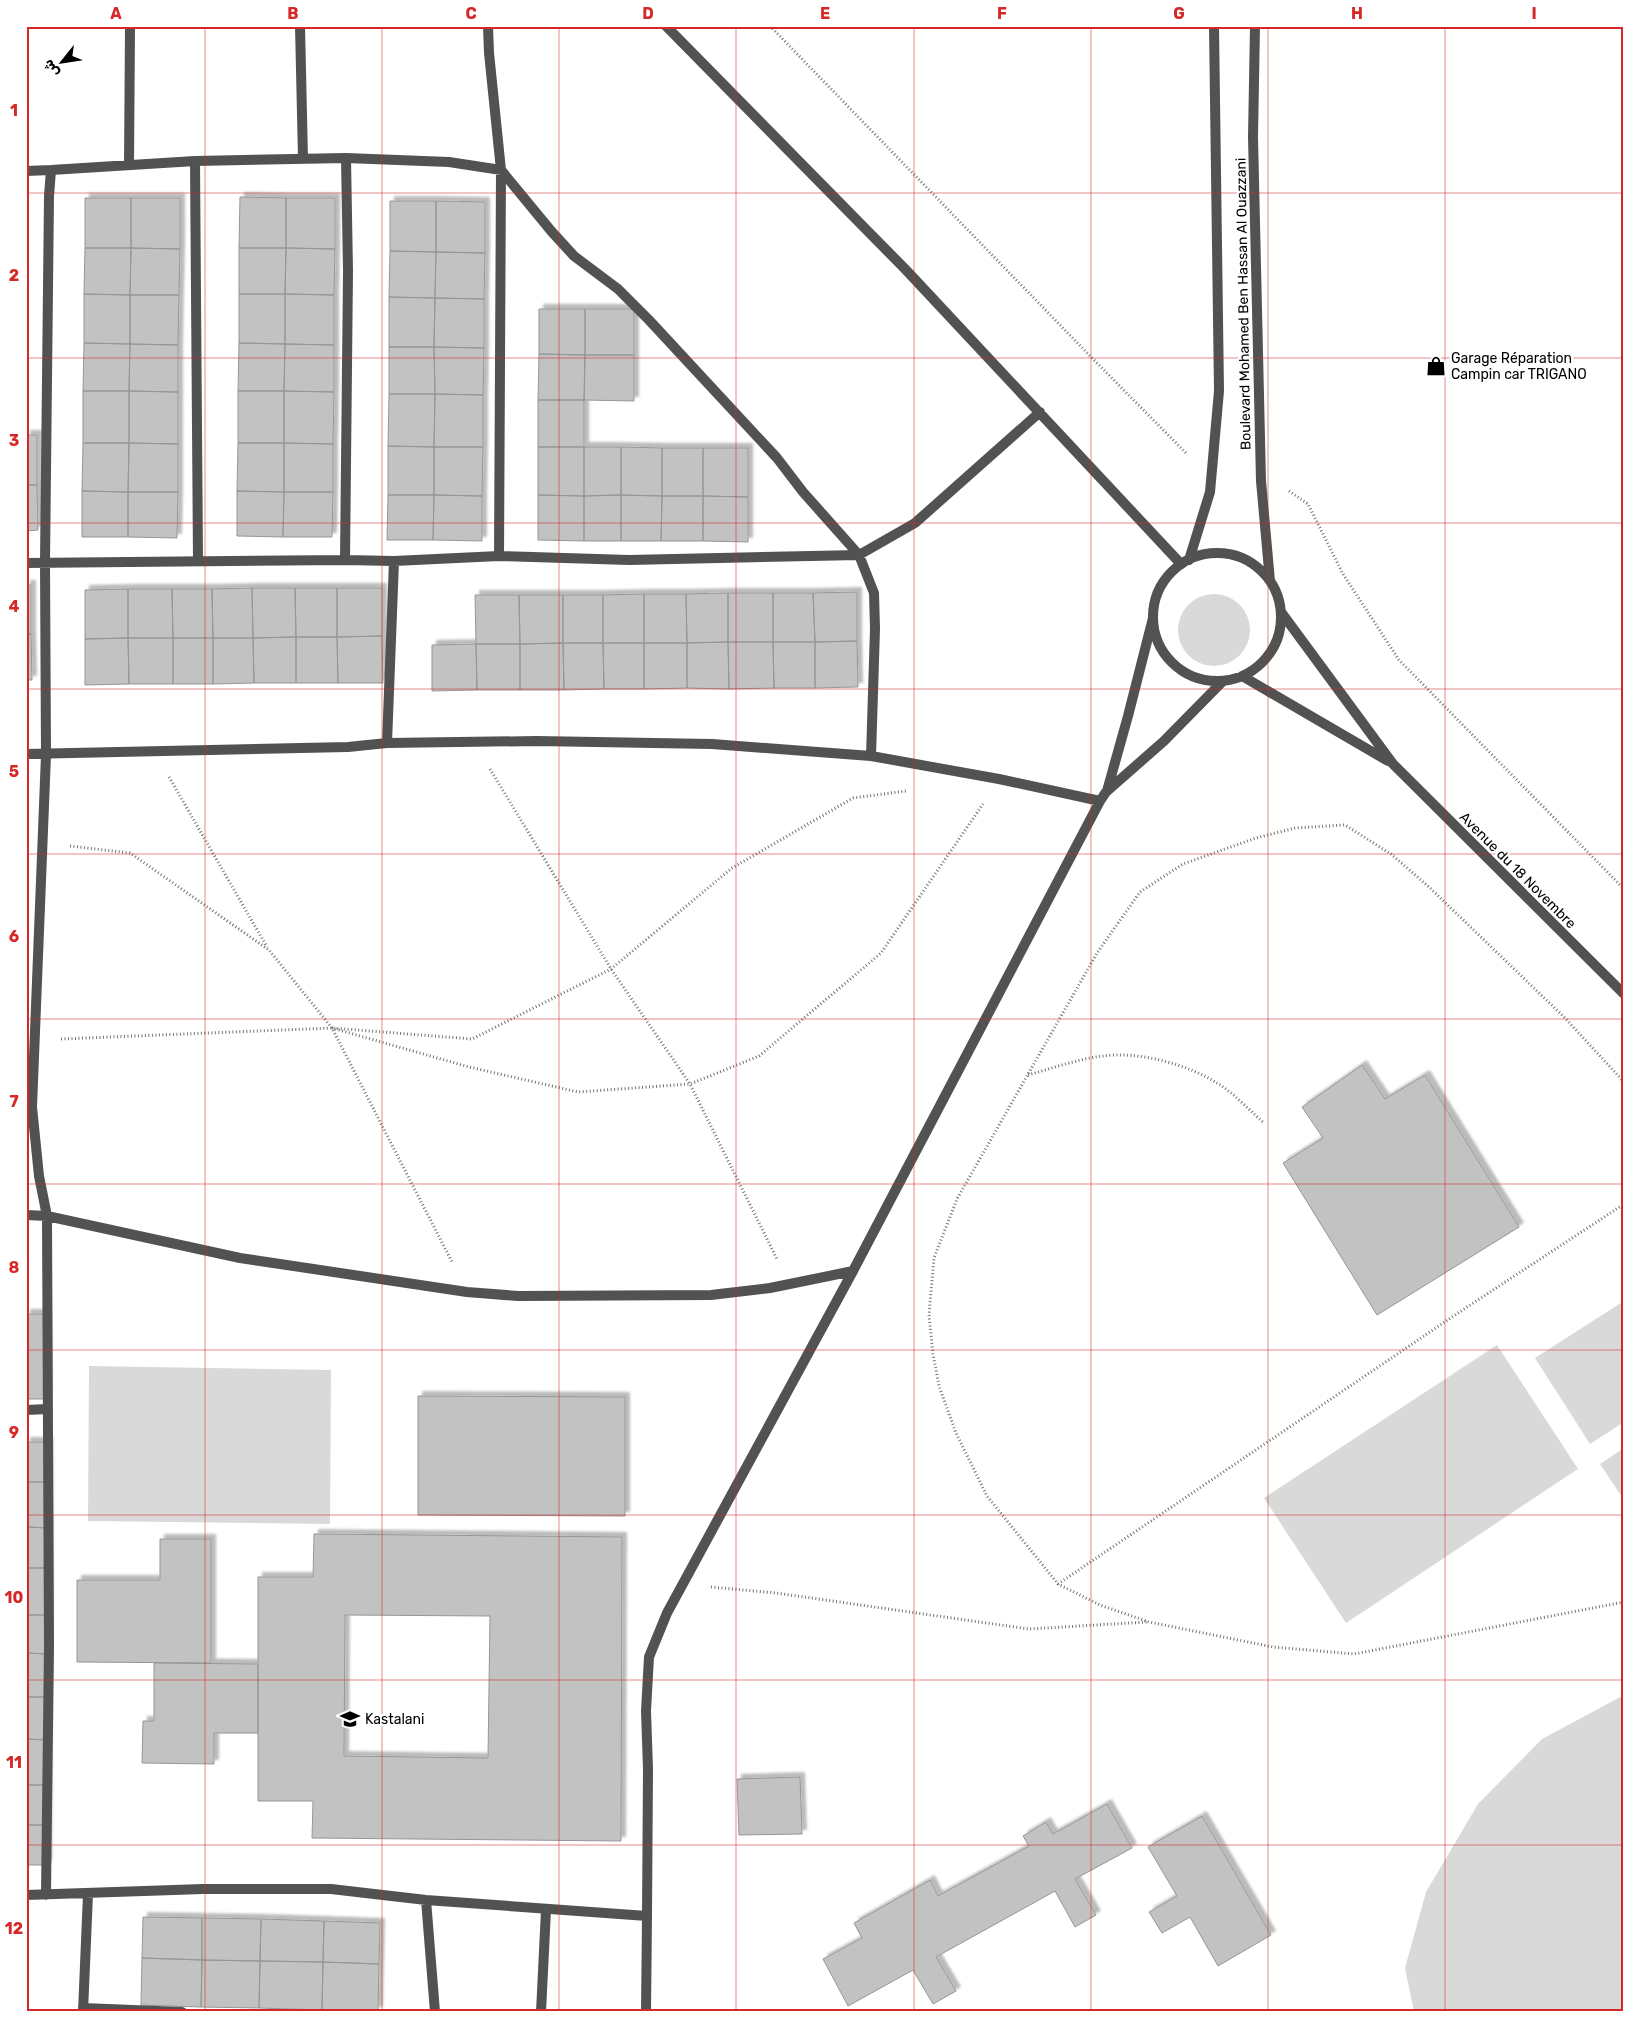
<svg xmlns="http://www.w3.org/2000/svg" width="1650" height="2038" viewBox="0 0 1650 2038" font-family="Rubik,Vazirmatn,sans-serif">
	<defs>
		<filter id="shadow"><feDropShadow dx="4.5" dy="-4.5" stdDeviation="1" flood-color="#0004"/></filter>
	</defs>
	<rect width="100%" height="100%" fill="#fff"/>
	<path fill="#d9d9d9" d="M1178 630a36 36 0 1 1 72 0a36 36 0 1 1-72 0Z
		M1624 1301V1422L1590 1444 1535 1358Z
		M1497 1345 1578 1469 1346 1623 1264 1498Z
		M89 1366 331 1370 330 1524 88 1521Z
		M1624 1448V1500L1600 1464Z
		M1624 1695V2012H1414L1405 1968 1426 1892 1478 1804 1542 1739Z"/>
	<path fill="#c2c2c2" stroke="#969696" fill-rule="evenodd" filter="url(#shadow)" d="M240 197 286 198V248H239Z
		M85 198H131V248H85Z
		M131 198H180V249L131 248Z
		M286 198H335V249L286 248Z
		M390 201H436V252L390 251Z
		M436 201 485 202V253L436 252Z
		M85 248H131L130 295 84 294Z
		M131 248 180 249 179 295H130Z
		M239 248H286L285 294H239Z
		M286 248 335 249 334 295 285 294Z
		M390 251 436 252 435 298 389 297Z
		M436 252 485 253 484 299 435 298Z
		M84 294 130 295V344L84 343Z
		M239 294H285V344L239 343Z
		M285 294 334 295V345L285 344Z
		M130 295H179L178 345 130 344Z
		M389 297 435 298 434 347H389Z
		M435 298 484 299V348L434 347Z
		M539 309H585V355L539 354Z
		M585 309H634V355H585Z
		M84 343 130 344 129 391H83Z
		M239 343 285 344 284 391H238Z
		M130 344 178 345V392L129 391Z
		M285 344 334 345V392L284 391Z
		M389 347H434L435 394H389Z
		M434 347 484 348 483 395 435 394Z
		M539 354 585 355 584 400H538Z
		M585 355H634V401L584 400Z
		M83 391H129V443H83Z
		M129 391 178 392V444L129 443Z
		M238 391H284V443H238Z
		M284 391 334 392 333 444 284 443Z
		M389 394H435L434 447 388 446Z
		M435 394 483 395V447H434Z
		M538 400H584V447H538Z
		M26 435H37V485H26Z
		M83 443H129L128 492 82 491Z
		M129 443 178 444V492H128Z
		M238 443H284V492L237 491Z
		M284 443 333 444V492H284Z
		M388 446 434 447V495H388Z
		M434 447H483L482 496 434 495Z
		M538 447H584V496L538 495Z
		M584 447H621V495L584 496Z
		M621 447 662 448V496L621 495Z
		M662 448H703V496H662Z
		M703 448H748V497L703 496Z
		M26 485H37L38 530 26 531Z
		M82 491 128 492V537H82Z
		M237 491 284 492 283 537 237 536Z
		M128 492H178L177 538 128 537Z
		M284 492H333L332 537H283Z
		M388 495H434L433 540H387Z
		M434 495 482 496V541L433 540Z
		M538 495 584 496V541L538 540Z
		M621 495 662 496 661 541H621Z
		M621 495V541H584V496Z
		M662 496H703V541H661Z
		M703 496 748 497V542L703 541Z
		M26 585H31V634H26Z
		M252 588 253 638H213L212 589Z
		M252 588H295L296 637 253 638Z
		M295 588H337V637H296Z
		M337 588H382V636L337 637Z
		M128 589H172L173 638H128Z
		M128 589V638L85 639V590Z
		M172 589H212L213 638H173Z
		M857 592V641L815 642 813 593Z
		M728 593V642L687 643 686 594Z
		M728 593H773V642H728Z
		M773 593H813L815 642H773Z
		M644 594V643H603V595Z
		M644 594H686L687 643H644Z
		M475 595H519L520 644H476Z
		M519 595H563V643L520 644Z
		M563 595H603V643H563Z
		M26 634H31L32 680H26Z
		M382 636 383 683H338L337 637Z
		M296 637V683H254L253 638Z
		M296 637H337L338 683H296Z
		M128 638H173V684H129Z
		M128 638 129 684 85 685V639Z
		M173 638H213V684H173Z
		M213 638H253L254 683 213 684Z
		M857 641 858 687 815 688V642Z
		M728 642H773L774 688 729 689Z
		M728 642 729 689 687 688V643Z
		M773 642H815V688H774Z
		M563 643H603L604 689 564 690Z
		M563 643 564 690H520V644Z
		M603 643H644V689H604Z
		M644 643H687V688L644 689Z
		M476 644 477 690 432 691V645Z
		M476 644H520V690H477Z
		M1362 1065 1385 1099 1425 1075 1519 1227 1377 1315 1283 1163 1323 1138 1302 1107Z
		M26 1314H46L47 1399H26Z
		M418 1396 625 1397V1516L418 1515Z
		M26 1442H48V1482H26Z
		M26 1482H48V1528L26 1527Z
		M26 1527 48 1528V1568H26Z
		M314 1534 622 1537 621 1841 312 1838 313 1801H258V1577H313ZM345 1615 490 1616 488 1758 344 1756Z
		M160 1539H211V1663L77 1662V1580H160Z
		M26 1568H48V1615H26Z
		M26 1615H48L47 1654 26 1653Z
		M26 1653 47 1654V1697H26Z
		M154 1663 258 1664V1733H214V1764L142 1763 143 1721H154Z
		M26 1697H47V1740L26 1739Z
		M26 1739 47 1740V1785H26Z
		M800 1777 802 1834 739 1835 737 1779Z
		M26 1785H47V1825H26Z
		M1107 1804 1132 1848 1075 1879 1096 1915 1075 1927 1055 1891 936 1957 956 1991 933 2004 913 1970 848 2006 823 1959 862 1938 854 1923 930 1880 938 1896 1029 1846 1023 1836 1046 1822 1053 1834Z
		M1202 1816 1271 1935 1218 1966 1190 1917 1162 1933 1149 1912 1177 1896 1148 1847Z
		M26 1825H47V1865H26Z
		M143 1917 202 1918V1960L142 1958Z
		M202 1918 261 1919 260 1961 202 1960Z
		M261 1919 324 1921 323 1962 260 1961Z
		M324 1921 380 1923 379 1964 323 1962Z
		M142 1958 202 1960 201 2007 141 2005Z
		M202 1960 260 1961 259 2008 201 2007Z
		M260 1961 323 1962 322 2010 259 2008Z
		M323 1962 379 1964 378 2011 322 2010Z"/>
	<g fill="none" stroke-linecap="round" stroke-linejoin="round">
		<path stroke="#747474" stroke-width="3" stroke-dasharray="1 2.5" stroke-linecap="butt" d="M770 26 1092 358 1187 454
			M1289 491 1308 504 1343 574 1399 660 1624 889
			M490 769 611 969 690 1084 777 1259
			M169 777 267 947
			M70 846 130 853 269 950 332 1028 452 1262
			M332 1028 469 1067 578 1092 690 1084 759 1056 881 953 983 804
			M61 1039 332 1028 472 1039 611 969 732 868 853 798 906 791
			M1028 1075C1053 1068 1078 1059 1103 1056 1138 1051 1187 1064 1217 1083 1234 1093 1249 1110 1264 1123
			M1624 1082 1564 1017 1429 887 1391 854 1345 825 1295 828 1256 838 1183 864 1140 892 1097 953 957 1199 934 1258 929 1315 933 1354 939 1386 956 1433 987 1496 1058 1584 1100 1605 1149 1622 1273 1647 1354 1654 1624 1602
			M1058 1584 1452 1317 1624 1204
			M711 1587 776 1593 1029 1629 1147 1622"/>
		<path stroke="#525252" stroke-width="10" d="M541 2012 546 1910"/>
		<path stroke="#525252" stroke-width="10" d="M300 26 303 159
			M488 26 489 53 501 170 499 556
			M666 26 907 271 1181 564
			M195 161 198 561
			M129 165 130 26
			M26 171 51 170
			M345 560 348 271 346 158
			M26 563 345 560 394 561 499 556 629 560 859 555 915 523 1040 412
			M387 743 394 561
			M26 754 348 747 387 743 537 741 712 744 871 756 999 779 1100 801
			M1107 791 1128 716 1153 618
			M26 1215 47 1216 240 1258 467 1292 518 1296 711 1295 770 1288 853 1271
			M26 1410 48 1409
			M26 1895 203 1889H331L426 1900 647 1916 648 1769 646 1711 649 1657 667 1613 853 1271 1100 801 1106 792 1164 741 1223 681
			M46 1895 49 1646 47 1216 39 1176 32 1107 46 755 45 563 49 196 51 170 195 161 346 158 449 162 501 170 552 232 574 256 618 289 649 320 777 458 803 492 859 555 874 593 875 629 871 756
			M426 1900 435 2012
			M83 2008 182 2012
			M83 2012 88 1894
			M646 2012 647 1916"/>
		<path stroke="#525252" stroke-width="10" d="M1255 26 1253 137 1261 481 1270 581
			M1153 617a64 64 0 1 1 128 0a64 64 0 1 1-128 0Z
			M1189 560 1210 492 1219 391 1214 26
			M1281 612 1393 764 1624 994
			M1242 676 1388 761"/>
	</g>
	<path fill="none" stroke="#d62828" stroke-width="1" stroke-opacity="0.55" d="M205 26V2012M382 26V2012M559 26V2012M736 26V2012M914 26V2012M1091 26V2012M1268 26V2012M1445 26V2012M26 193H1624M26 358H1624M26 523H1624M26 689H1624M26 854H1624M26 1019H1624M26 1184H1624M26 1350H1624M26 1515H1624M26 1680H1624M26 1845H1624"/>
	<defs>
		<symbol id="shop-bare" viewBox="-9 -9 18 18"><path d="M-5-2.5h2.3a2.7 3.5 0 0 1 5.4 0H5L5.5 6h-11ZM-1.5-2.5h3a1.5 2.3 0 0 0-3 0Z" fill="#000" stroke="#fff" stroke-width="2.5" paint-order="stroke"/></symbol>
		<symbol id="school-bare" viewBox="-9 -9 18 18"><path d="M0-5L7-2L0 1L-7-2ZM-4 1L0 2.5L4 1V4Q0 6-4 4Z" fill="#000" stroke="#fff" stroke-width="2.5" paint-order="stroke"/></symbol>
	</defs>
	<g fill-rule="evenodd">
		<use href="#shop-bare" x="1422" y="352" width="28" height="28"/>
		<use href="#school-bare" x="336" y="1705" width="28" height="28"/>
	</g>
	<g text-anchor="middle" stroke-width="4.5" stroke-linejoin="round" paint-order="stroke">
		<g font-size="14" fill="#000" stroke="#fff">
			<text transform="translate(1243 304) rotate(-91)" y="5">Boulevard Mohamed Ben Hassan Al Ouazzani</text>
			<text transform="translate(1518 870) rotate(45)" y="5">Avenue du 18 Novembre</text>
		</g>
		<g font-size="14" fill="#000" stroke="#fff" text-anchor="start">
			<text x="1451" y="363">Garage Réparation<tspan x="1451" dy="16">Campin car TRIGANO</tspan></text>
			<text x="365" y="1724">Kastalani</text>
		</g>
	</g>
	<rect width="1650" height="2038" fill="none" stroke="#ffffff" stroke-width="55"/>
	<g transform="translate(62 62) rotate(240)" stroke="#ffffff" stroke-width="4" paint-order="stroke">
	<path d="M0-4L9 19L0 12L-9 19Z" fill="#000000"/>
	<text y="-8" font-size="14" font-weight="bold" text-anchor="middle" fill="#000000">ش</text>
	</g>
	<rect x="28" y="28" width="1594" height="1982" fill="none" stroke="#d62828" stroke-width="2"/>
	<g font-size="16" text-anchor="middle" font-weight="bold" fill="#d62828">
		<text x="116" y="19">A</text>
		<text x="293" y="19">B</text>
		<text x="471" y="19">C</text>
		<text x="648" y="19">D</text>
		<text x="825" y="19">E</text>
		<text x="1002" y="19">F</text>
		<text x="1179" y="19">G</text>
		<text x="1357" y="19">H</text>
		<text x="1534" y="19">I</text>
		<text x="14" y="116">1</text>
		<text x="14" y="281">2</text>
		<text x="14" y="446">3</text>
		<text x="14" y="612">4</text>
		<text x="14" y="777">5</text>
		<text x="14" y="942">6</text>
		<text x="14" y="1107">7</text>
		<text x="14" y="1273">8</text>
		<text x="14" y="1438">9</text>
		<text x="14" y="1603">10</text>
		<text x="14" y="1768">11</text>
		<text x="14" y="1934">12</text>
	</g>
</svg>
